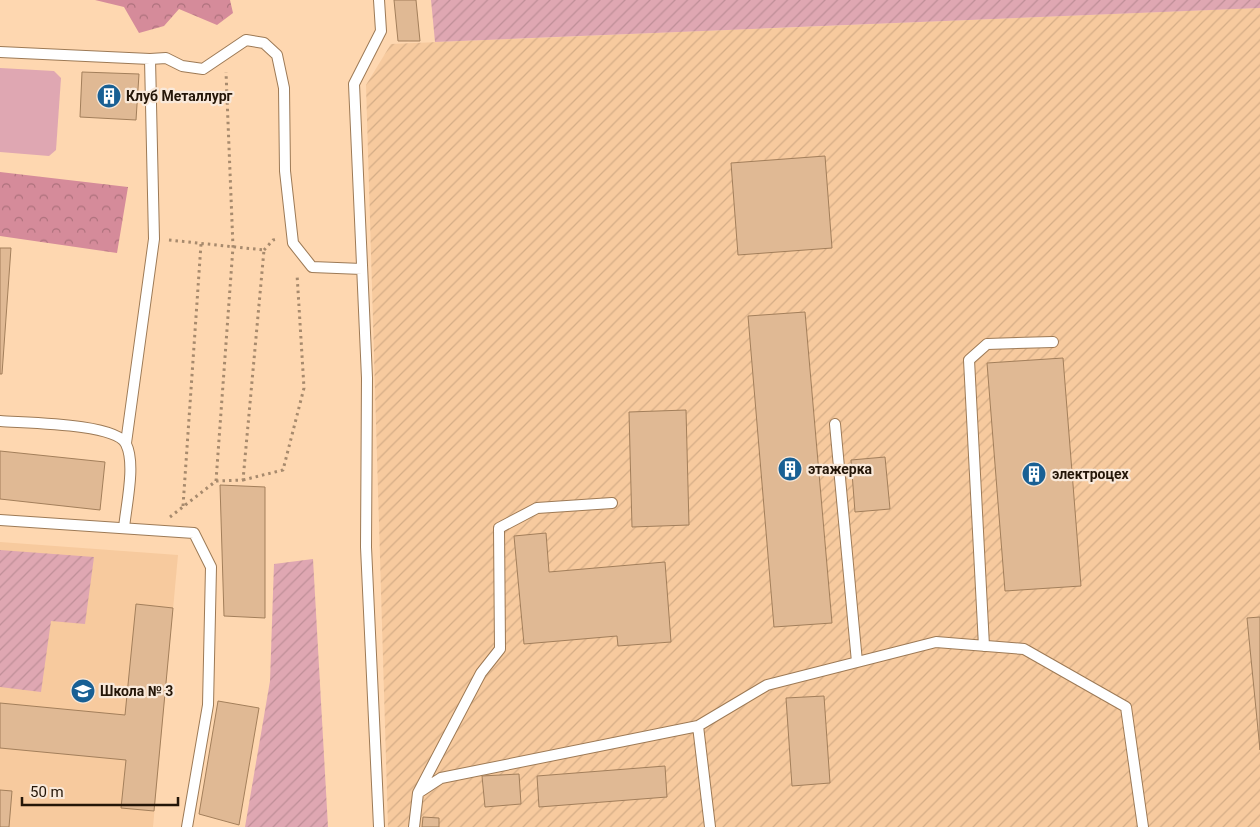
<svg xmlns="http://www.w3.org/2000/svg" width="1260" height="827" viewBox="0 0 1260 827" font-family="Roboto,sans-serif">
	<defs>
		<pattern id="industrial-furrows" width="10" height="10" patternUnits="userSpaceOnUse" patternTransform="scale(1.25)"><rect width="10" height="10" fill="#f7ca9e"/><path d="M-1 1l2-2M0 10L10 0M9 11l2-2" fill="none" stroke="#d4ad87"/></pattern>
		<pattern id="forest-crowns" width="20" height="18" patternUnits="userSpaceOnUse" patternTransform="scale(1.25)"><rect width="20" height="18" fill="#d58b9a"/><path d="M2 6a3 3 0 1 1 6 0M12 15a3 3 0 1 1 6 0" fill="none" stroke="#ad717c"/></pattern>
		<pattern id="garden-furrows" width="10" height="10" patternUnits="userSpaceOnUse" patternTransform="scale(1.25)"><rect width="10" height="10" fill="#dfa7b2"/><path d="M-1 1l2-2M0 10L10 0M9 11l2-2" fill="none" stroke="#bf8f98"/></pattern>
	</defs>
	<rect width="100%" height="100%" fill="#fed7b0"/>
	<path fill="#f7ca9e" d="M0 542 178 555 153 827H0Z"/>
	<path fill="url(#industrial-furrows)" d="M1260 8V827H388L366 85 391 44Z"/>
	<path fill="url(#forest-crowns)" d="M95 0H230L233 13 217 25 179 9 164 26 139 33 124 7Z
		M0 172 128 187 117 253 0 236Z"/>
	<path fill="url(#garden-furrows)" d="M431 0H1260V8L435 42Z
		M0 550 94 557 85 624 51 621 41 692 0 687Z
		M313 559 328 827H245L270 681 274 564Z"/>
	<path fill="#dfa7b2" d="M0 68 54 71 61 78 56 150 49 156 0 152Z"/>
	<path fill="#e0b994" stroke="#a37f5b" d="M394 0H416L420 41H398Z
		M82 72 139 74 136 120 80 117Z
		M825 156 832 248 738 255 731 163Z
		M0 248H11L2 374H0Z
		M805 312 832 623 774 627 748 316Z
		M1063 358 1081 586 1005 591 987 363Z
		M686 410 689 525 632 527 629 412Z
		M0 451 105 462 100 510 0 499Z
		M885 457 890 509 855 512 851 460Z
		M220 485 265 487V618L224 616Z
		M546 533 549 572 665 562 671 642 618 646 617 636 524 644 514 536Z
		M136 604 173 608 154 811 121 808 126 760 0 748V703L125 715Z
		M1260 617V750L1247 618Z
		M824 696 830 783 792 786 786 698Z
		M218 701 259 708 239 825 199 814Z
		M665 766 667 797 539 807 537 776Z
		M519 774 521 804 485 807 482 776Z
		M0 790 12 791 9 827H0Z
		M423 817 439 818V827H422Z"/>
	<g fill="none" stroke-linecap="round" stroke-linejoin="round">
		<defs>
			<path id="service" d="M0 52 150 59 154 239 126 443
				M150 59 166 58 182 66 203 69 246 40 264 43 277 55 284 88 285 171 293 243 312 267 362 269
				M0 421C24 423 116 423 126 444 136 464 126 506 124 528
				M835 424 857 662
				M0 520 194 533 211 567 208 705 187 827
				M984 646 969 360 987 344 1053 342
				M418 793 481 673 500 649 499 528 537 508 612 503
				M379 827 366 547 367 378 354 84 381 31 379 0
				M414 827 418 793 441 778 698 726
				M710 827 698 726 767 685 936 642 1024 649 1126 707 1143 827"/>
		</defs>
		<use href="#service" stroke="#9d7a56" stroke-width="12"/>
		<path stroke="#a78a6d" stroke-width="3" stroke-dasharray="2.5 4" stroke-linecap="butt" d="M169 240 264 250 243 480 216 481 170 517
			M264 250 273 240 278 239
			M243 480 283 470 304 388 297 274
			M216 481 233 247 226 72
			M183 506 201 244"/>
		<use href="#service" stroke="#fff" stroke-width="10"/>
	</g>
	<defs>
		<symbol id="building-disc" viewBox="-11 -11 22 22"><circle r="9.5" fill="#196094" stroke="#f9e9da"/><path d="M-4-6H4V6H1V3H-1V6H-4ZM-2.5-4.3h1.7v1.8h-1.7ZM.8-4.3h1.7v1.8H.8ZM-2.5-1h1.7V.8h-1.7ZM.8-1h1.7V.8H.8Z" fill="#fff"/></symbol>
		<symbol id="school-disc" viewBox="-11 -11 22 22"><circle r="9.5" fill="#196094" stroke="#f9e9da"/><path d="M0-5L7-2L0 1L-7-2ZM-4 1L0 2.5L4 1V4Q0 6-4 4Z" fill="#fff"/></symbol>
	</defs>
	<g fill-rule="evenodd">
		<use href="#building-disc" x="95" y="82" width="28" height="28"/>
		<use href="#building-disc" x="776" y="455" width="28" height="28"/>
		<use href="#building-disc" x="1020" y="460" width="28" height="28"/>
		<use href="#school-disc" x="69" y="677" width="28" height="28"/>
	</g>
	<g text-anchor="middle" stroke-width="4.5" stroke-linejoin="round" paint-order="stroke">
		<g font-size="14" font-weight="bold" fill="#241608" stroke="#f9e9da" text-anchor="start">
			<text x="126" y="101">Клуб Металлург</text>
			<text x="808" y="474">этажерка</text>
			<text x="1052" y="479">электроцех</text>
			<text x="100" y="696">Школа № 3</text>
		</g>
	</g>
	<path d="M22 797v8h156v-8" fill="none" stroke="#241608" stroke-width="2.5"/>
	<text x="30" y="797" font-size="15" fill="#241608" stroke="#f9e9da" stroke-width="4" paint-order="stroke">50 m</text>
</svg>
